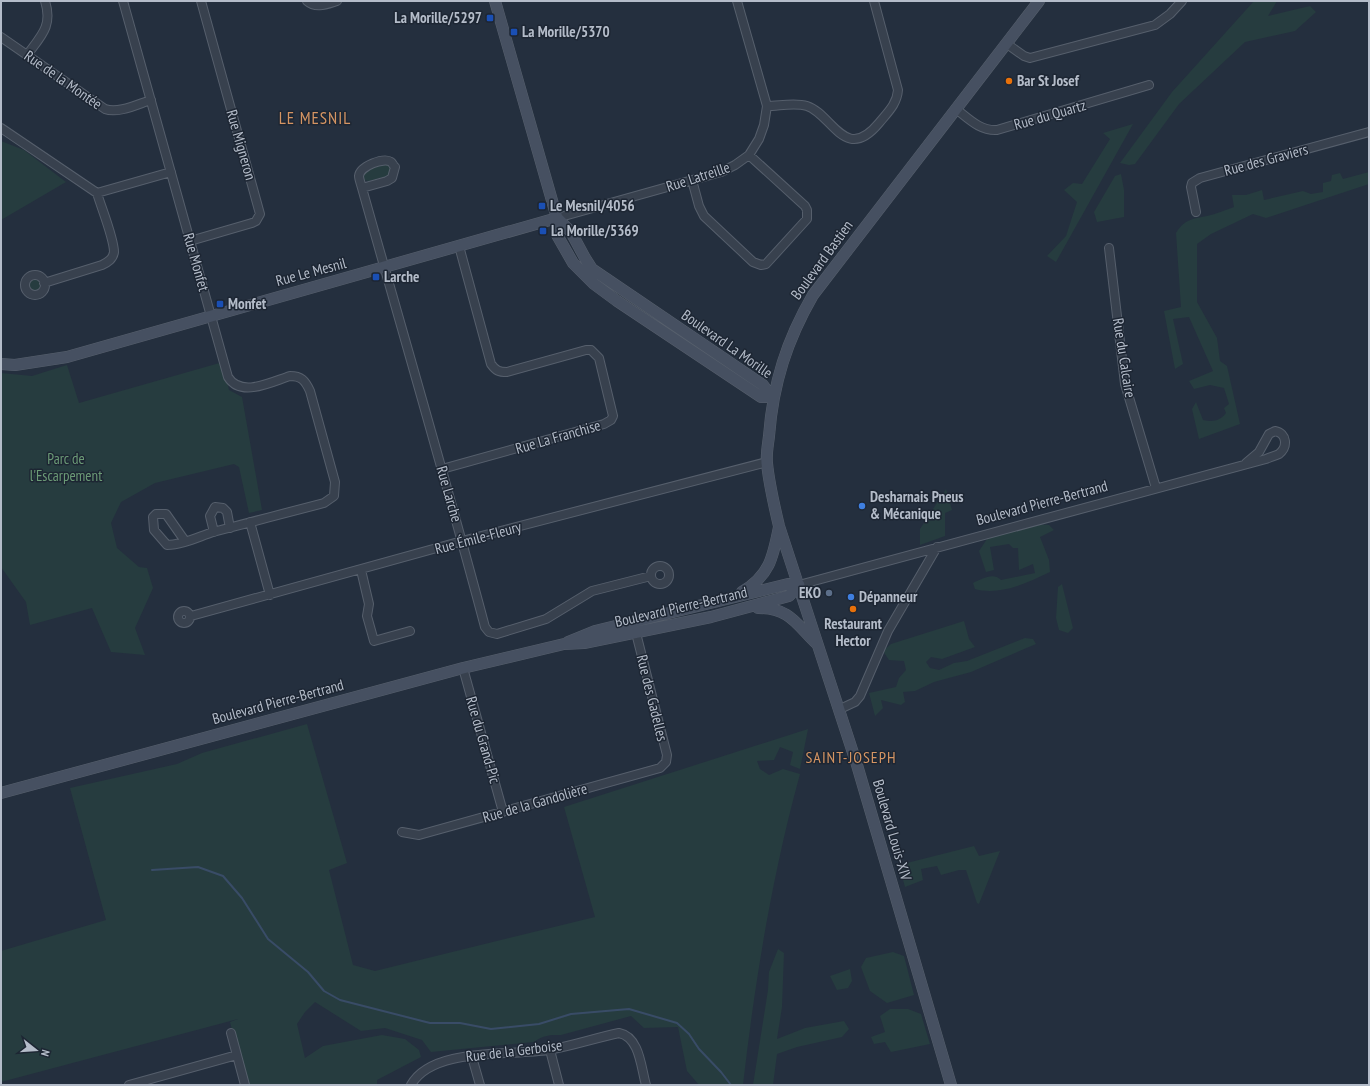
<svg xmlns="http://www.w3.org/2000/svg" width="1370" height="1086" viewBox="0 0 1370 1086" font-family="'PT Sans Narrow',sans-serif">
	<rect width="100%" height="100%" fill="#242f3e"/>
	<path fill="#263c3f" d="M1254 1H1277L1268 16 1310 6 1316 12 1295 31 1245 42 1179 104 1135 164 1129 165 1120 163 1172 92Z
		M1133 124 1056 262 1047 256 1066 236 1077 202 1064 190 1073 183 1082 184 1110 139 1103 133Z
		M1 141 24 150 66 182 1 220Z
		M386 164 389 166 391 172 388 176 369 181 364 180V173L369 169Z
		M1369 172V184L1266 218 1253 214 1211 234 1197 244V302L1217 338 1220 361 1227 366 1240 424 1199 439 1192 409 1196 402 1203 420C1213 422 1220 421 1226 413L1224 408 1229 404 1224 388 1210 385 1194 389 1189 381 1213 371 1189 317 1173 319 1183 364 1175 369 1164 311 1181 307 1176 233C1185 219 1192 219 1207 216 1216 214 1225 210 1234 207L1232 195H1246L1262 190 1264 200 1303 191 1311 194 1323 192V183L1331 181 1332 175 1340 173 1343 179Z
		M1121 174 1124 190V217L1097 222 1094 212 1115 176Z
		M31 276H37L47 282C43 289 41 296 31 294L26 288V282Z
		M223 362 229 390 242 397 262 510 249 513 239 467 234 464 155 483 121 502 111 523 117 548 139 567 147 568 153 588 135 628 145 655 111 652 92 608 30 625 26 602 1 567V373L32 376 67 365 79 403Z
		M946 489 952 510 945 513V536L920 545V529Z
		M1037 524 1049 525 1054 530 1040 537 1049 560 1050 572C1027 583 1000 596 975 589L973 583C982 579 993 572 1001 580L1035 573 1033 564 1019 570 1018 548H1013L1009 544 990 547 994 570 986 572 979 551 987 539 1011 529Z
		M1062 584 1073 628 1068 633 1059 630 1056 618 1058 587Z
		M964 621 969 639 975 647 942 659 931 657 926 662 930 668 939 670 954 663 967 661 1025 638 1033 639 1036 644 971 672 934 682 915 691 903 692 905 702 901 705 881 700 883 708 875 716 869 693 896 687 899 678 906 670 904 661 889 660 883 651 891 644Z
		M307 724 347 863 329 870 353 965 375 971 595 917 564 807 808 729 800 769 790 765 793 752 780 747 774 760 757 761 760 769 769 775 783 769 800 774C772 876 755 980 743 1085H699L687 1071 678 1027 644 1028 631 1016 561 1035C550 1035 543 1035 534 1042L431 1052 422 1040 385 1028 361 1031 315 1002 305 1012 297 1024 305 1058 323 1046 382 1035 405 1039 419 1050 421 1057 377 1080V1085H246L230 1022 238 1019 1 1082V951L106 920 70 788 177 764 202 753Z
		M974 846 979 856 1000 851 979 904 977 903 966 870H959L941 875 937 866 921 869 923 880 905 887 899 865Z
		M778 949 784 953 782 1007 777 1039 805 1028 844 1021 849 1029 842 1037 797 1047 777 1054 773 1085H753L768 990 769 972Z
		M893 952 904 956 914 995 887 1003 870 991 861 967 866 958Z
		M850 969 852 981 848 988 837 990 830 976Z
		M890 1009H908L921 1014 930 1044 891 1052 885 1042 874 1044 871 1037 885 1032 880 1016Z"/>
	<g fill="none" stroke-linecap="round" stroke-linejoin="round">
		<path stroke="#394c67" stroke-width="2" d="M152 870 198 867 223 876 242 898 268 939 308 972 324 991 340 1000 430 1023H460L491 1029 539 1024 571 1014 629 1009 677 1023 689 1034 699 1049 721 1072 731 1085"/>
		<defs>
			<path id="street" d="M123 1 228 377C241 398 271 382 290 376 301 376 305 380 310 391L335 482 334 496 324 503C287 513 250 522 213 532 198 537 182 545 167 545L154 530 153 517 156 514H166L185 541
				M307 1C316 9 327 4 337 1
				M1 37 105 109C118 114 138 104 151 100
				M1007 44 1024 56 1030 58 1155 25 1170 14 1182 1
				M27 55C41 36 53 26 45 1
				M767 106C779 106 795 102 807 106 832 114 845 164 879 123 888 112 897 104 898 90L874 1
				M956 109C969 119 980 131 997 130L1149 85
				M1 128 97 193 171 172
				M692 180 699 206 704 216 753 262 761 265 766 264 807 219V210L805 206 749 155
				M362 188 387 181 392 178 395 167C394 167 392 162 391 162 384 157 360 166 359 176 359 179 361 184 362 188 403 334 446 480 485 627L489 632 497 634 546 619 592 591 651 576
				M1196 212 1191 187 1192 183 1200 178 1369 132
				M557 218 721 172 735 165 749 155 759 139 764 125 767 106 737 1
				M190 241 252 223 256 221 260 214 201 1
				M1109 248 1125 384 1156 488
				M25 285a10 10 0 1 1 20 0a10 10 0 1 1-20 0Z
				M44 283 102 265C108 262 113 259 114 252 114 238 101 207 97 193
				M442 469 604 424 611 420 613 416 599 358 591 350H586L507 372C499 372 496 371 491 364L459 246
				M250 522 270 595
				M214 532 210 516 215 507 223 508 227 512 230 528
				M651 575a9 9 0 1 1 18 0a9 9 0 1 1-18 0Z
				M361 570 369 604 367 616 374 641 410 631
				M799 585 1266 459C1270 457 1275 456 1279 454 1288 447 1287 433 1275 431L1269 434 1259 452 1246 463
				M178 617a6 6 0 1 1 12 0a6 6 0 1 1-12 0Z
				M191 616 462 541 767 462
				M463 668 503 812
				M840 709 855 702 860 696 888 631 937 547
				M402 832 419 835 660 768 666 762 667 755 636 633
				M231 1033 245 1085
				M550 1050 559 1085
				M472 1057 480 1085
				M129 1085 237 1055
				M411 1085C432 1047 509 1056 548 1050 572 1046 595 1038 619 1033 640 1037 641 1068 646 1085"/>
			<path id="secondary" d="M495 1 557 218V235L573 263 594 284 617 301 761 397H772
				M557 218 571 232 585 258 592 269 763 385 772 397
				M1 364 15 365 67 357 557 218
				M742 592C770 575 773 557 779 527
				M758 608C790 608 796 624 817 644
				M568 642 595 631 788 584 799 585
				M1 793 463 668 564 644 584 643 711 617 789 596 799 585
				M951 1085 857 765 779 526C774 505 769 484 767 463 766 454 768 445 769 436 773 383 787 340 813 295L1039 1"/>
		</defs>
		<use href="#street" stroke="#565f6c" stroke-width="10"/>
		<use href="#secondary" stroke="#565f6c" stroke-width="12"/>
		<use href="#street" stroke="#38414e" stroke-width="8"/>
		<use href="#secondary" stroke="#465061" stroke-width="11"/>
	</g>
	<g fill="#1a4fb4" stroke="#1d2633" stroke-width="1.5">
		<rect x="486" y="14" width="8" height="8" rx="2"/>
		<rect x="510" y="28" width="8" height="8" rx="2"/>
		<rect x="538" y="202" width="8" height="8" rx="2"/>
		<rect x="539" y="227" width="8" height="8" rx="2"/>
		<rect x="372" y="273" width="8" height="8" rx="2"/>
		<rect x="216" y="300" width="8" height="8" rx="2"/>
	</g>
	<g fill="#e8710a" stroke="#1d2633" stroke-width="1.5">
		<circle cx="1009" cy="81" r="4"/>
		<circle cx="853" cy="609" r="4"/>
	</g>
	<g fill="#3f7fe0" stroke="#1d2633" stroke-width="1.5">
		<circle cx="862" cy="506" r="4"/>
		<circle cx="851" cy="597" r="4"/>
	</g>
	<circle fill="#5c6f8a" stroke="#1d2633" stroke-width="1.5" cx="829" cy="593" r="4"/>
	<g text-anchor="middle" stroke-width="3" stroke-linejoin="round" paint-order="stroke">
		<g font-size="15" font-weight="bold" fill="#b4bcc9" stroke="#1d2633" text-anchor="start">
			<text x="482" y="23" text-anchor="end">La Morille/5297</text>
			<text x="522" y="37">La Morille/5370</text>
			<text x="1017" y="86">Bar St Josef</text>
			<text x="550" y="211">Le Mesnil/4056</text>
			<text x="551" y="236">La Morille/5369</text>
			<text x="384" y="282">Larche</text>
			<text x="228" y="309">Monfet</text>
			<text x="870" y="502">Desharnais Pneus<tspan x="870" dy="17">&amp; Mécanique</tspan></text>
			<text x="821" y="598" text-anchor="end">EKO</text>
			<text x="859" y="602">Dépanneur</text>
			<text x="853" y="629" text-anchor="middle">Restaurant<tspan x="853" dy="17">Hector</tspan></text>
		</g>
		<g font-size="15" fill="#b4bcc9" stroke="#1d2633">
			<text transform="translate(63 80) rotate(35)" y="5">Rue de la Montée</text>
			<text transform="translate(1050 115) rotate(-16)" y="5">Rue du Quartz</text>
			<text transform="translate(241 145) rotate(74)" y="5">Rue Migneron</text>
			<text transform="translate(1266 160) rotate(-15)" y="5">Rue des Graviers</text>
			<text transform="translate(698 177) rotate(-18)" y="5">Rue Latreille</text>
			<text transform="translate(822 260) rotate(-54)" y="5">Boulevard Bastien</text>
			<text transform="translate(196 262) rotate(74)" y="5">Rue Monfet</text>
			<text transform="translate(311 272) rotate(-15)" y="5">Rue Le Mesnil</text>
			<text transform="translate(727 344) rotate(35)" y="5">Boulevard La Morille</text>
			<text transform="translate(1124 358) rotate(81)" y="5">Rue du Calcaire</text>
			<text transform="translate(558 437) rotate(-16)" y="5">Rue La Franchise</text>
			<text transform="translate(449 494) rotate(74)" y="5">Rue Larche</text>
			<text transform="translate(1042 503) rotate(-15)" y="5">Boulevard Pierre-Bertrand</text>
			<text transform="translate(478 538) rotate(-15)" y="5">Rue Émile-Fleury</text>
			<text transform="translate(681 607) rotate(-13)" y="5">Boulevard Pierre-Bertrand</text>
			<text transform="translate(652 698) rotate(76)" y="5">Rue des Gadelles</text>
			<text transform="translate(278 702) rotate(-15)" y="5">Boulevard Pierre-Bertrand</text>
			<text transform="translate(483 740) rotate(74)" y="5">Rue du Grand-Pic</text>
			<text transform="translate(535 803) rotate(-16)" y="5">Rue de la Gandolière</text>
			<text transform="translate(892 830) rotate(74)" y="5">Boulevard Louis-XIV</text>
			<text transform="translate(514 1051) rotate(-7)" y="5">Rue de la Gerboise</text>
		</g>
		<g font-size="15" fill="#6b9a76" stroke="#1d2633">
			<text x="66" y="464">Parc de<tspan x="66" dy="17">l'Escarpement</tspan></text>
		</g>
		<g font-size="16" letter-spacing="1" fill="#d59563" stroke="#1d2633">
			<text x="851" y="763">SAINT-JOSEPH</text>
		</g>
		<g font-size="17" letter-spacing="1" fill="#d59563" stroke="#1d2633">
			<text x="315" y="124">LE MESNIL</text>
		</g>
	</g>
	<rect width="1370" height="1086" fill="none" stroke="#b4bcc9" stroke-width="4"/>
	<g transform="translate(36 1050) rotate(107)" stroke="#1d2633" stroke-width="3" paint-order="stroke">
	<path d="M0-3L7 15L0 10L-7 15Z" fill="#b4bcc9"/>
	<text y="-6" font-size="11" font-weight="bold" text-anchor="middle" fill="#b4bcc9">N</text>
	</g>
</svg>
